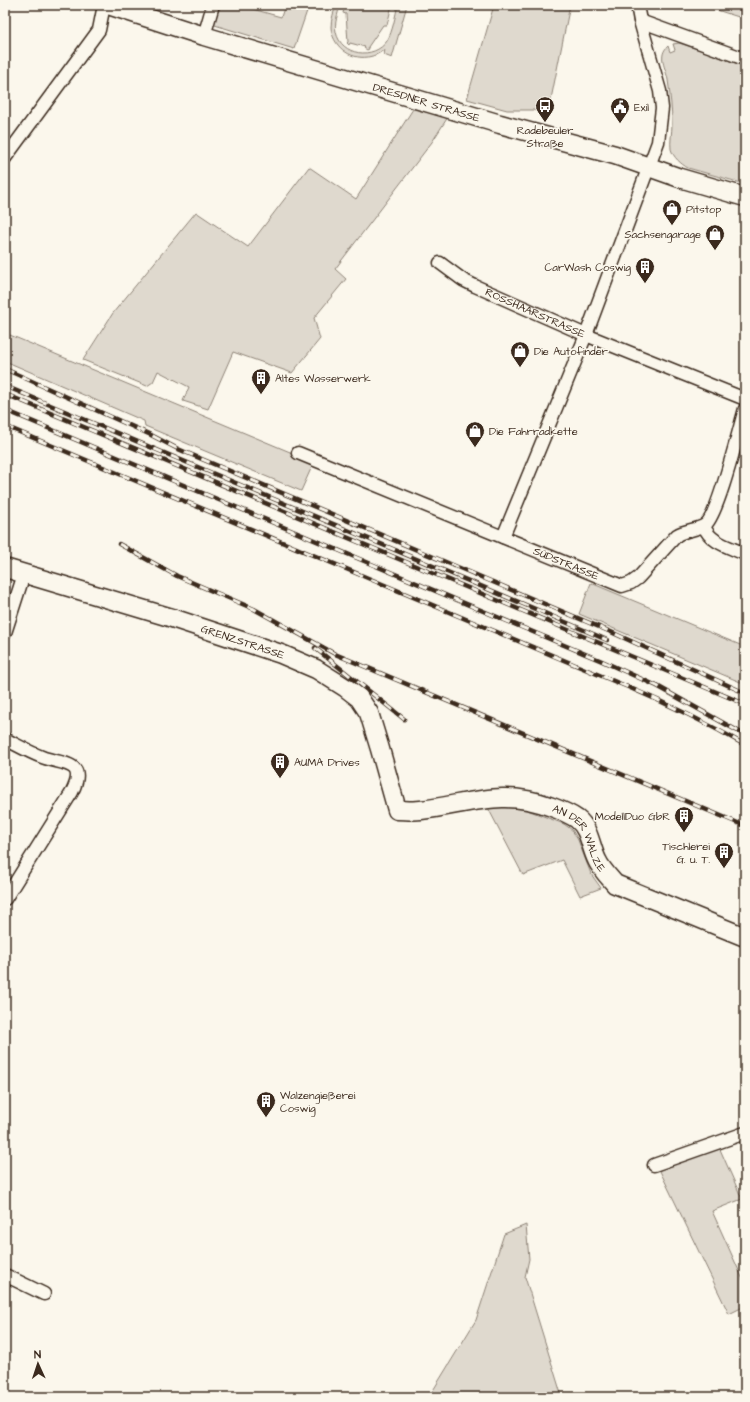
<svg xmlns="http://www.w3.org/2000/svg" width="750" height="1402" viewBox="0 0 750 1402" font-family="'Architects Daughter',sans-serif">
	<rect width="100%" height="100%" fill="#fbf7ec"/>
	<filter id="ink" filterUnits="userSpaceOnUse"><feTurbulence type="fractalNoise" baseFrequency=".025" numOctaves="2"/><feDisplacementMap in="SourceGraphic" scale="8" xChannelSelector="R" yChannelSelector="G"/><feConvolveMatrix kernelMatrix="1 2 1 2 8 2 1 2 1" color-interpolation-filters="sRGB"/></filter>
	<g filter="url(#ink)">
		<path fill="#dfd9ce" stroke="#8d8276" d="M213 5H238L281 17 285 5H309L294 49 208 23Z
			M336 5H340C338 14 334 23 336 32 341 56 374 60 387 41 393 31 395 16 398 5H407L392 58 384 55 385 49C380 53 375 56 368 57 349 60 332 45 331 27 331 19 334 12 336 5Z
			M345 5H392L387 25H383L368 47 369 49 367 50 364 48 365 47 350 43 349 45 347 43 348 42 346 14 343 13Z
			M494 5H570L548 114 533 110H507L467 99Z
			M701 5H745V19Z
			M679 43 704 51 745 67V184L688 168C681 164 673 157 671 149 670 142 672 132 672 124 672 109 670 95 668 80 666 68 657 56 668 46L670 52 675 50 673 44Z
			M413 109 448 117 432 142 335 269 346 279 314 318 320 339 292 373 233 352 208 409 183 401 189 387 158 371 153 382 147 386 83 360 113 313 196 212 248 247 309 167 356 199Z
			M5 333 314 462 301 491 145 426 144 421 5 361Z
			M591 583 745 647V684L579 614Z
			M487 806 518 808 530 811 564 824 572 830 578 840 591 874 601 888 580 896 562 860 523 875Z
			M719 1147 742 1199 712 1211 745 1284V1306L729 1314 659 1169Z
			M526 1225 529 1259 525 1277 562 1397H429L476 1320 504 1234Z"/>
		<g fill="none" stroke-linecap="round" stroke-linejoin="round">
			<defs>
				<g id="street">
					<path d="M640 21 745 59"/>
					<path d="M204 36 213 5"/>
					<path d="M5 158 99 30 104 5"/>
					<path id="s1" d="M440 263 463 280 475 286 586 335 745 399"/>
					<path id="s2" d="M298 453 622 586 631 583 638 578 677 535C685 530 697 530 705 525 718 516 739 429 745 409"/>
					<path d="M704 526C710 543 730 547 745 554"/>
					<path d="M503 537 586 335 658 142 662 108 660 91 640 21 637 5"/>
					<path d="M5 633 24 574"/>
					<path d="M5 739C17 745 29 752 42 757 62 765 88 760 72 792L5 899"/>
					<path d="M654 1165 745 1133"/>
					<path d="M5 1275 44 1294"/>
				</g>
				<g id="secondary">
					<path id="s3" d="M108 5 204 36 500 124 615 155 680 178 745 197"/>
					<path id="s4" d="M5 568 169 617 281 654 316 669 346 688 359 698 369 713 380 749 397 810C405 810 413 811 421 810 470 804 503 788 552 807 560 810 570 814 577 819 590 829 590 846 597 860 601 869 608 876 615 884L745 937"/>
				</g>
			</defs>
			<use href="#street" stroke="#3b2a1e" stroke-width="15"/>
			<use href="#secondary" stroke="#3b2a1e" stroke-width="21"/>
			<use href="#street" stroke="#fbf7ec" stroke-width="12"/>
			<use href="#secondary" stroke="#fbf7ec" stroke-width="18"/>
			<defs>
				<path id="rail" d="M5 369 151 435 178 449 611 632 745 693
					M5 386 540 611 607 640
					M5 394 745 704
					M5 410 602 661 657 686 745 735
					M5 426 628 687C668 704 707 723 745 745
					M119 544 177 576 254 609 335 654 745 826
					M315 648 404 719"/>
			</defs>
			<use href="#rail" stroke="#3b2a1e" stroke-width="4.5"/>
			<use href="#rail" stroke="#fbf7ec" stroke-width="3" stroke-dasharray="9" stroke-linecap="butt"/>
		</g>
	</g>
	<defs>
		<symbol id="bus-pin" viewBox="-11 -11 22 30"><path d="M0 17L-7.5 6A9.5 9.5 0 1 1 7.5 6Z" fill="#3b2a1e" stroke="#fbf7ec"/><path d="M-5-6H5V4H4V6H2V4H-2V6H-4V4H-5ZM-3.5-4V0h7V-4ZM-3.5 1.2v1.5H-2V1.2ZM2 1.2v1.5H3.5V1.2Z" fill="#fff"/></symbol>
		<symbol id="civic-pin" viewBox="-11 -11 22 30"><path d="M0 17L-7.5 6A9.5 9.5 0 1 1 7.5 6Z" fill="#3b2a1e" stroke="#fbf7ec"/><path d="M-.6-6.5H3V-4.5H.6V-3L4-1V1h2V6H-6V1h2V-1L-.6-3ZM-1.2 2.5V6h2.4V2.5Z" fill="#fff"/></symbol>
		<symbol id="shop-pin" viewBox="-11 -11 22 30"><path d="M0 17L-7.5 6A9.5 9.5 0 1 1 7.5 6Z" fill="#3b2a1e" stroke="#fbf7ec"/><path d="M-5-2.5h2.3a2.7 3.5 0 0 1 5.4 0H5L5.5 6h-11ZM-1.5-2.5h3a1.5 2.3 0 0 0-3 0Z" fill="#fff"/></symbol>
		<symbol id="building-pin" viewBox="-11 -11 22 30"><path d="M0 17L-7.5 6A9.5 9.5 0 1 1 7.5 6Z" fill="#3b2a1e" stroke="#fbf7ec"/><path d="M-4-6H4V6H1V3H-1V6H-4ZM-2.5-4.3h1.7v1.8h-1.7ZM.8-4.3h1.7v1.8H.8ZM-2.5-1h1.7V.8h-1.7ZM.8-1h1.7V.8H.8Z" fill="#fff"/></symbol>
	</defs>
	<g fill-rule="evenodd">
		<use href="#bus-pin" x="534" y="95" width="22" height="30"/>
		<use href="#civic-pin" x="609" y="96" width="22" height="30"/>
		<use href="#shop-pin" x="661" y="198" width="22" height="30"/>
		<use href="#shop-pin" x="704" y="223" width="22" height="30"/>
		<use href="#building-pin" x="634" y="256" width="22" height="30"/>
		<use href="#shop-pin" x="509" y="340" width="22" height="30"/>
		<use href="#building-pin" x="250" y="367" width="22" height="30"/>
		<use href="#shop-pin" x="464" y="420" width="22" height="30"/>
		<use href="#building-pin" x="269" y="751" width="22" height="30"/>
		<use href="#building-pin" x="673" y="805" width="22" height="30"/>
		<use href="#building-pin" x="713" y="841" width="22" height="30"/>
		<use href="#building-pin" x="255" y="1090" width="22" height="30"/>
	</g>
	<g text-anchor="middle" stroke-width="3.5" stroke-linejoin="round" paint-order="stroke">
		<g font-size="11" fill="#3b2a1e" stroke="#fbf7ec">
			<text dy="4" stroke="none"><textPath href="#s3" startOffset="333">DRESDNER STRASSE</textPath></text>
			<text dy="4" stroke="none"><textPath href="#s1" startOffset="108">ROSSHAARSTRASSE</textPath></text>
			<text dy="4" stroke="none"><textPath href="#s2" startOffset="290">SÜDSTRASSE</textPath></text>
			<text dy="4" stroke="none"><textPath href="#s4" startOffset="249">GRENZSTRASSE</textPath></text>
			<text dy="4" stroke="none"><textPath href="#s4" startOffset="699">AN DER WALZE</textPath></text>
		</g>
		<g font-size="11" fill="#3b2a1e" stroke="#fbf7ec" text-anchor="start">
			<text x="634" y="111">Exil</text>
			<text x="545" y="134" text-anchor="middle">Radebeuler<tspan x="545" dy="13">Straße</tspan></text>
			<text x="686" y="213">Pitstop</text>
			<text x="701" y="238" text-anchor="end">Sachsengarage</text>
			<text x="631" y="271" text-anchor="end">CarWash Coswig</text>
			<text x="534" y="355">Die Autofinder</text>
			<text x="275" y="382">Altes Wasserwerk</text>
			<text x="489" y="435">Die Fahrradkette</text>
			<text x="294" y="766">AUMA Drives</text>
			<text x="670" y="820" text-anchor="end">ModellDuo GbR</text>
			<text x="710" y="850" text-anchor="end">Tischlerei<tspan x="710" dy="13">G. u. T.</tspan></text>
			<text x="280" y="1099">Walzengießerei<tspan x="280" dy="13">Coswig</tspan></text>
		</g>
	</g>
	<rect width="750" height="1402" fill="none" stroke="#fbf7ec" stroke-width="20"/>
	<rect x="10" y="10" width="730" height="1382" fill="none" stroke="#3b2a1e" stroke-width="1.5" filter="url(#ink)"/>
	<g transform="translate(38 1364) rotate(357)" stroke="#fbf7ec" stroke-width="3" paint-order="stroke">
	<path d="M0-3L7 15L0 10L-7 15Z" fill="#3b2a1e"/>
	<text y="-6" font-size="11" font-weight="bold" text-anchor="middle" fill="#3b2a1e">N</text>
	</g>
</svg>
